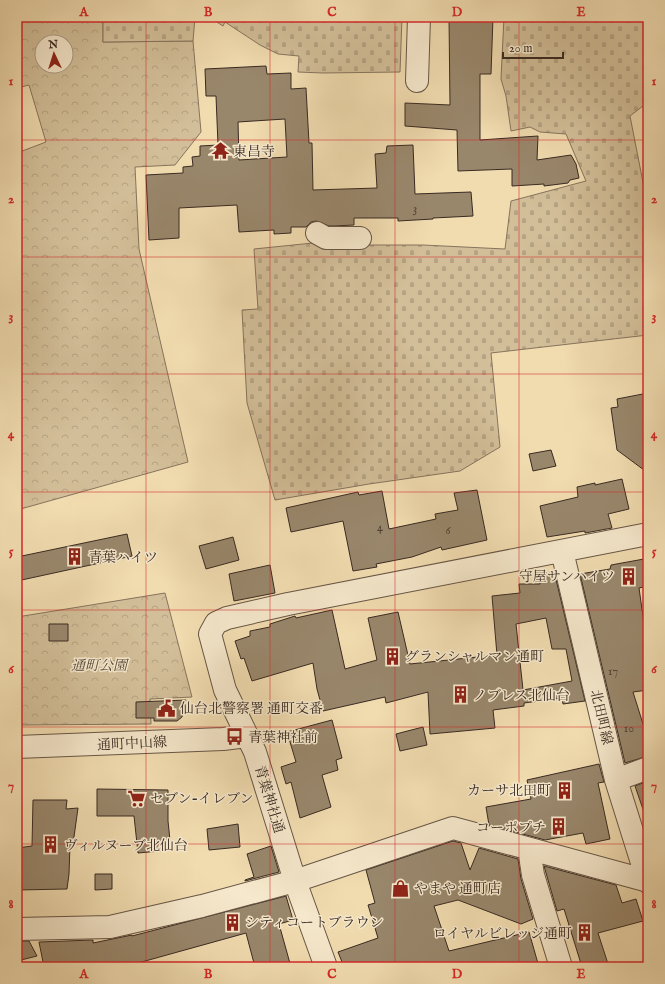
<svg xmlns="http://www.w3.org/2000/svg" width="665" height="984" viewBox="0 0 665 984" font-family="'IM FELL English','Noto Serif JP',serif">
	<defs>
		<pattern id="forest-crowns" width="20" height="18" patternUnits="userSpaceOnUse"><rect width="20" height="18" fill="#d2be98"/><path d="M2 6a3 3 0 1 1 6 0M12 15a3 3 0 1 1 6 0" fill="none" stroke="#b5a383"/></pattern>
		<pattern id="cemetery-stones" width="16" height="16" patternUnits="userSpaceOnUse"><rect width="16" height="16" fill="#d2be98"/><path d="M2 7V4a2 2 0 0 1 4 0v3zM10 15v-3a2 2 0 0 1 4 0v3z" fill="#b5a383"/></pattern>
	</defs>
	<rect width="100%" height="100%" fill="#f1dcb0"/>
	<filter id="stains"><feTurbulence type="fractalNoise" baseFrequency=".005" numOctaves="4"/><feColorMatrix values="0 0 0 0 .2 0 0 0 0 .09 0 0 0 0 .02 0 0 0 .5 -.17"/></filter>
	<radialGradient id="worn" r=".72"><stop offset=".6" stop-color="#630" stop-opacity="0"/><stop offset="1" stop-color="#630" stop-opacity=".3"/></radialGradient>
	<path fill="url(#forest-crowns)" stroke="#86745d" fill-rule="evenodd" d="M17 17H103V42L193 41 201 132 175 165 135 167 139 249 188 462 17 510V278H21L17 266V153L46 142 29 85 17 88ZM42 42H66V66H42Z
		M165 593 192 697 150 699 151 724 22 725 17 702V617Z"/>
	<path fill="url(#cemetery-stones)" stroke="#86745d" d="M103 17H195L193 41 103 42Z
		M209 17H402L400 72 323 73 298 72 299 56 278 54 260 45 225 22 223 26Z
		M504 17H648V102L630 116 648 208V335L491 353 500 447 460 471 369 484 275 500 247 403 242 310 258 309 254 249 313 243 332 245H423L505 249 511 201 586 181 566 134 540 132 530 127 511 131 506 96 501 79Z"/>
	<path fill="#99876c" stroke="#392a22" fill-rule="evenodd" d="M449 17H493L491 74H480V140L538 136 537 160 571 155 576 164 579 178 570 180 568 183 544 186V184L512 186V169L458 171 457 130 405 126V103L450 105Z
		M266 66 267 74 291 73V89L306 88 309 143H312L313 190 377 188 375 154 386 153 387 146 413 145 415 194 471 192 473 216 433 218V219L398 221V218H354V225L334 226H329L316 221 311 222 306 227H291V233L274 234V230L239 232 237 205 179 208V238L149 240 146 175 183 173V167L193 166 192 157 200 156V146L218 145 216 96H206L205 69ZM285 119 287 157 239 160 238 122Z
		M648 393V473L617 450 611 408 618 407 617 399Z
		M551 450 556 466 533 471 529 454Z
		M622 479 629 509 608 514 612 528 585 533V531L547 537 540 506 578 497 577 487 595 483V485Z
		M477 490 487 540 442 550 441 547 412 557 376 564 377 567 353 571 343 521 291 532 286 508 358 492 359 495 382 491 389 529 436 519 435 514 458 510 454 493Z
		M127 534 132 556 17 581V557Z
		M233 537 239 560 206 569 199 546Z
		M644 559 648 586 639 588 648 652V690L633 692 648 740V756L625 763 580 574 610 569 611 565Z
		M270 565 275 593 234 601 229 574Z
		M554 571 585 701 563 704 562 698 524 703V706L493 710 495 728 430 734 428 692 386 703 385 697 323 711 317 689 313 663 252 681 244 658 241 659 235 641 250 636V631L270 627V624L295 616 296 618 332 610 345 669 377 660 368 618 398 612 410 664 497 655 492 596 520 593 519 584H540L539 575ZM546 618 552 649H566L572 681 523 690 516 624Z
		M49 624H68V641H49Z
		M186 700 182 717 177 721H154V718H136V702Z
		M332 720 342 758 336 760 338 770 322 775 331 807 300 818 291 782 286 784 281 767 296 762 287 732Z
		M423 727 427 745 400 751 396 734Z
		M599 764 604 782 598 783 610 839 586 844 583 833 545 840 489 825 486 807 531 799 527 780Z
		M648 781V814L645 815 635 786Z
		M97 789 168 790V821L171 850 138 853 134 816H97Z
		M33 800H67L66 809 78 808 73 844H70L69 874 67 889 17 890V848L32 846Z
		M238 824 240 847 209 850 207 829Z
		M453 841 461 843 470 870 479 848 518 859 521 879 533 919 521 924 458 900 434 906 449 951 529 932 539 967H344L338 952 378 938 368 905 375 903 366 870Z
		M271 846 279 872 245 881V880L254 877 247 854Z
		M544 866 616 885 622 903 636 899 643 921 598 933 609 967H582L564 909 557 911Z
		M95 874H112V889L95 890Z
		M286 896 293 920 279 924 291 967H255L246 933 138 963 139 967H44L39 942 93 940V943L132 935V936Z
		M17 941H29L37 956 17 961Z"/>
	<g fill="none" stroke-linecap="round" stroke-linejoin="round">
		<defs>
			<path id="minor" d="M417 81 419 17
				M317 233 326 238H360
				M562 551 616 780 648 882
				M17 747 223 739 247 736
				M616 780 648 768
				M529 849 533 875 561 967
				M17 929 110 927 202 906 295 881 453 828 648 881
				M326 967 295 881 255 752 225 690 210 634 216 623 227 618 288 604 648 534"/>
		</defs>
		<use href="#minor" stroke="#675646" stroke-width="24"/>
		<use href="#minor" stroke="#f6e8cc" stroke-width="22"/>
	</g>
	<path fill="none" stroke="#d62828" stroke-width="1" stroke-opacity="0.55" d="M146 17V967M270 17V967M395 17V967M519 17V967M17 140H648M17 257H648M17 374H648M17 492H648M17 610H648M17 727H648M17 844H648"/>
	<defs>
		<symbol id="temple-bare" viewBox="-9 -9 18 18"><path d="M0-6L5-2H3V0L6.5 2.5H4V6H1.5V3h-3V6H-4V2.5H-6.5L-3 0V-2H-5Z" fill="#8f2418" stroke="#f6e8cc" stroke-width="2.5" paint-order="stroke"/></symbol>
		<symbol id="building-bare" viewBox="-9 -9 18 18"><path d="M-4-6H4V6H1V3H-1V6H-4ZM-2.5-4.3h1.7v1.8h-1.7ZM.8-4.3h1.7v1.8H.8ZM-2.5-1h1.7V.8h-1.7ZM.8-1h1.7V.8H.8Z" fill="#8f2418" stroke="#f6e8cc" stroke-width="2.5" paint-order="stroke"/></symbol>
		<symbol id="civic-bare" viewBox="-9 -9 18 18"><path d="M-.6-6.5H3V-4.5H.6V-3L4-1V1h2V6H-6V1h2V-1L-.6-3ZM-1.2 2.5V6h2.4V2.5Z" fill="#8f2418" stroke="#f6e8cc" stroke-width="2.5" paint-order="stroke"/></symbol>
		<symbol id="bus-bare" viewBox="-9 -9 18 18"><path d="M-5-6H5V4H4V6H2V4H-2V6H-4V4H-5ZM-3.5-4V0h7V-4ZM-3.5 1.2v1.5H-2V1.2ZM2 1.2v1.5H3.5V1.2Z" fill="#8f2418" stroke="#f6e8cc" stroke-width="2.5" paint-order="stroke"/></symbol>
		<symbol id="supermarket-bare" viewBox="-9 -9 18 18"><path d="M-6-5.5h2.5l.6 2H6L4.5 2H-2.5L-4.4-4H-6ZM-1.5 3.2a1.3 1.3 0 1 0 .1 0ZM3 3.2a1.3 1.3 0 1 0 .1 0Z" fill="#8f2418" stroke="#f6e8cc" stroke-width="2.5" paint-order="stroke"/></symbol>
		<symbol id="shop-bare" viewBox="-9 -9 18 18"><path d="M-5-2.5h2.3a2.7 3.5 0 0 1 5.4 0H5L5.5 6h-11ZM-1.5-2.5h3a1.5 2.3 0 0 0-3 0Z" fill="#8f2418" stroke="#f6e8cc" stroke-width="2.5" paint-order="stroke"/></symbol>
	</defs>
	<g fill-rule="evenodd">
		<use href="#temple-bare" x="208" y="138" width="25" height="25"/>
		<use href="#building-bare" x="62" y="544" width="25" height="25"/>
		<use href="#building-bare" x="616" y="564" width="25" height="25"/>
		<use href="#building-bare" x="380" y="644" width="25" height="25"/>
		<use href="#building-bare" x="448" y="682" width="25" height="25"/>
		<use href="#civic-bare" x="154" y="696" width="25" height="25"/>
		<use href="#bus-bare" x="222" y="724" width="25" height="25"/>
		<use href="#building-bare" x="552" y="778" width="25" height="25"/>
		<use href="#supermarket-bare" x="124" y="786" width="25" height="25"/>
		<use href="#building-bare" x="546" y="814" width="25" height="25"/>
		<use href="#building-bare" x="38" y="832" width="25" height="25"/>
		<use href="#shop-bare" x="388" y="876" width="25" height="25"/>
		<use href="#building-bare" x="220" y="910" width="25" height="25"/>
		<use href="#building-bare" x="572" y="920" width="25" height="25"/>
	</g>
	<g text-anchor="middle" stroke-width="3" stroke-linejoin="round" paint-order="stroke">
		<g font-size="12" fill="#514134">
			<text x="415" y="212">3</text>
			<text x="380" y="531">4</text>
			<text x="448" y="534">6</text>
			<text x="613" y="675">17</text>
			<text x="629" y="732">10</text>
		</g>
		<g font-size="14" fill="#392a22" stroke="#f6e8cc" text-anchor="start">
			<text x="233" y="156">東昌寺</text>
			<text x="88" y="562">青葉ハイツ</text>
			<text x="615" y="581" text-anchor="end">守屋サンハイツ</text>
			<text x="405" y="661">グランシャルマン通町</text>
			<text x="473" y="700">ノブレス北仙台</text>
			<text x="180" y="713">仙台北警察署 通町交番</text>
			<text x="248" y="742">青葉神社前</text>
			<text x="551" y="795" text-anchor="end">カーサ北田町</text>
			<text x="150" y="803">セブン-イレブン</text>
			<text x="546" y="832" text-anchor="end">コーポプチ</text>
			<text x="64" y="850">ヴィルヌーブ北仙台</text>
			<text x="414" y="893">やまや 通町店</text>
			<text x="245" y="927">シティコートブラウン</text>
			<text x="572" y="938" text-anchor="end">ロイヤルビレッジ通町</text>
		</g>
		<g font-size="14" font-style="italic" fill="#58483a" stroke="#f6e8cc">
			<text x="99" y="670">通町公園</text>
		</g>
		<g font-size="14" fill="#392a22" stroke="#f6e8cc">
			<text transform="translate(602 717) rotate(77)" y="5">北田町線</text>
			<text transform="translate(132 743) rotate(-3)" y="5">通町中山線</text>
			<text transform="translate(270 799) rotate(73)" y="5">青葉神社通</text>
		</g>
	</g>
	<rect width="665" height="984" fill="none" stroke="#f1dcb0" stroke-width="44"/>
	<g transform="translate(54 54) rotate(356)"><circle r="19" fill="#f6e8cc" stroke="#aa9c88"/>
	<path d="M0-3L7 15L0 10L-7 15Z" fill="#8f2418"/>
	<text y="-6" font-size="11" font-weight="bold" text-anchor="middle" fill="#392a22">N</text>
	</g>
	<path d="M503 52v6h60v-6" fill="none" stroke="#392a22" stroke-width="2"/>
	<text x="509" y="52" font-size="12" fill="#392a22" stroke="#f6e8cc" stroke-width="3" paint-order="stroke">20 m</text>
	<rect x="22" y="22" width="621" height="940" fill="none" stroke="#d62828" stroke-width="1.5"/>
	<g font-size="13" text-anchor="middle" font-weight="bold" fill="#d62828">
		<text x="84" y="16">A</text>
		<text x="208" y="16">B</text>
		<text x="332" y="16">C</text>
		<text x="457" y="16">D</text>
		<text x="581" y="16">E</text>
		<text x="11" y="85">1</text>
		<text x="654" y="85">1</text>
		<text x="11" y="203">2</text>
		<text x="654" y="203">2</text>
		<text x="11" y="320">3</text>
		<text x="654" y="320">3</text>
		<text x="11" y="438">4</text>
		<text x="654" y="438">4</text>
		<text x="11" y="555">5</text>
		<text x="654" y="555">5</text>
		<text x="11" y="673">6</text>
		<text x="654" y="673">6</text>
		<text x="11" y="790">7</text>
		<text x="654" y="790">7</text>
		<text x="11" y="908">8</text>
		<text x="654" y="908">8</text>
		<text x="84" y="978">A</text>
		<text x="208" y="978">B</text>
		<text x="332" y="978">C</text>
		<text x="457" y="978">D</text>
		<text x="581" y="978">E</text>
	</g>
	<rect width="100%" height="100%" filter="url(#stains)"/>
	<rect width="100%" height="100%" fill="url(#worn)"/>
</svg>
